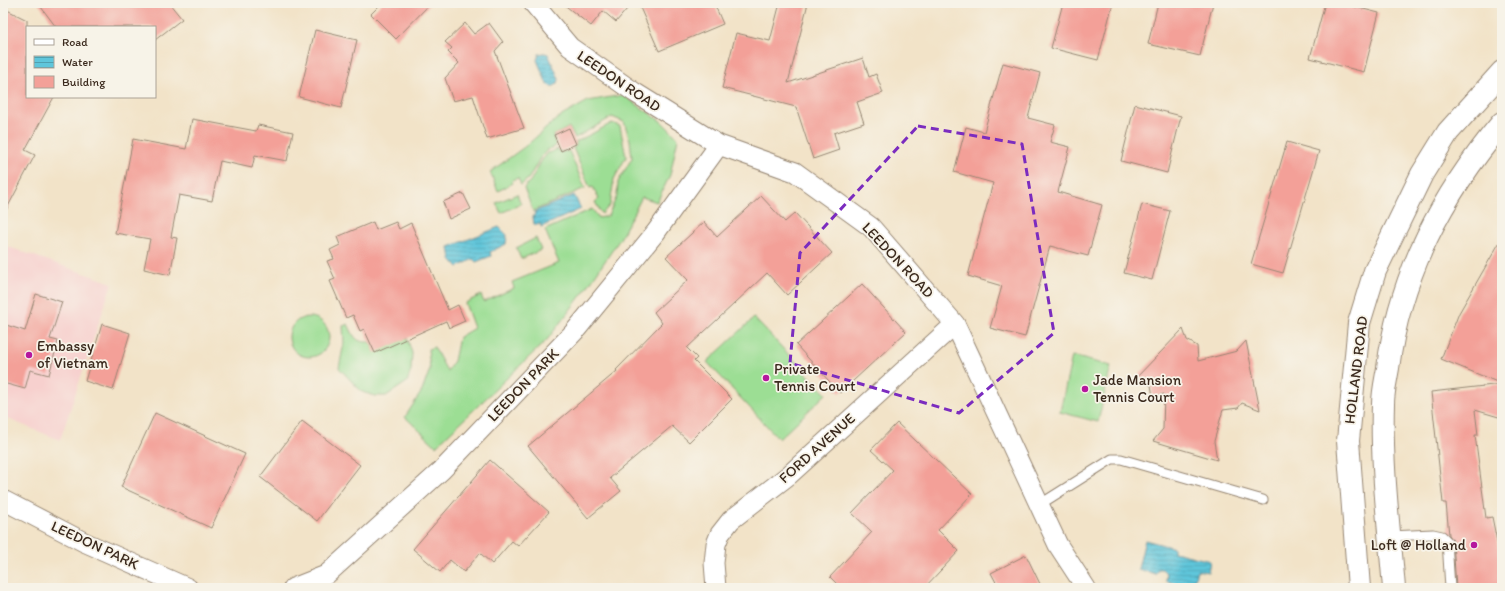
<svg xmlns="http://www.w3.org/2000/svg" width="1505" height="591" viewBox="0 0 1505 591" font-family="Itim,sans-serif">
	<defs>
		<pattern id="water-rules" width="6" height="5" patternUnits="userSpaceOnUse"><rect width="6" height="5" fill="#5fc6db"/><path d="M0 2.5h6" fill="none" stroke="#50a1b1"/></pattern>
	</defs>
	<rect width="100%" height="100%" fill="#f7f3e8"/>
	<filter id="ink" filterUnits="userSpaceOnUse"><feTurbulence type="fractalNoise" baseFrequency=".025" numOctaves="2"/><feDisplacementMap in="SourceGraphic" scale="8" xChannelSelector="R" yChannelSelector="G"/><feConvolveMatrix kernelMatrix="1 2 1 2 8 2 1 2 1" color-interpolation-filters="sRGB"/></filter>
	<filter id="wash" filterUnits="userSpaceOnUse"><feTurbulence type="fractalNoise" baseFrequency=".012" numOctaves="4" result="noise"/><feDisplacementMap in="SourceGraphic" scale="16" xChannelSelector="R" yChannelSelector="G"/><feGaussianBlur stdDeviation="0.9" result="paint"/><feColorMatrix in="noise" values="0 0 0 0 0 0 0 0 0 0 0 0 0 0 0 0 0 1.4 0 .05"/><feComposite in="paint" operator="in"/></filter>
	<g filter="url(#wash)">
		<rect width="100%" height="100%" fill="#f2e3c8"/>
		<path fill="#f7d0ce" d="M3 245 112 283 60 440 3 417Z"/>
		<path fill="#9cde94" stroke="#6c8459" d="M623 95 662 122 678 138 670 175 657 202 642 197 620 239 586 289 547 340 436 446 405 417 422 391 430 369 428 349 434 347 447 371 454 361 459 337 474 328 465 303 481 295 484 302 514 288 512 282 559 263 545 230 592 209 599 218 608 216 617 196 618 182 632 158 630 140 624 122 612 117 575 138 569 127 553 136 556 146 547 150 540 158 529 178 521 185 518 178 512 180 513 183 498 191 490 172 527 145 558 118 588 101Z
			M612 123 620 126 626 157 614 179 610 205 602 214 595 202 599 199 593 187 590 188 573 148 576 146V142Z
			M558 149 560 152 569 151 585 188 533 211 524 188 531 180 542 160 548 153Z
			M517 194 521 204 501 213 496 203Z
			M536 238 541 250 521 259 516 248Z
			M289 337a20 20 0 1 1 40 0a20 20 0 1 1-40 0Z
			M754 318 826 394 779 439 707 362Z
			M348 324C354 336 355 343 370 342L375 352 407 338 412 353 411 370 407 382 386 396H375L362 392 339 368 344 343 343 326Z
			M1072 356 1111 366 1098 422 1060 412Z"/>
		<path fill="url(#water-rules)" stroke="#4d787c" d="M544 53 548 54 559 79 558 83C554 87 552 87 547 84L537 60 539 54Z
			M574 195 581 209 541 227V224L537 225 534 224 533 217 535 214 534 212Z
			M499 227 507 235 506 244 490 252 491 256 476 262 473 259 458 267 451 259 449 247Z
			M1145 540 1174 548V552L1210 561 1208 572 1197 570 1192 587 1166 581 1167 574 1162 569H1158L1155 574 1138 569Z"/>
		<g id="blocks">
			<path fill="#f3a098" d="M38 3H169L182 19 155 40V27H56Z
				M382 3H431L396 39 371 14Z
				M562 3H632L616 22 603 11 591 26Z
				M638 3H714L723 24 659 51Z
				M780 3H808L788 83 863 58 869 77 876 74 883 93 857 102 864 123 834 133 839 150 813 159 796 107 722 88 736 33 770 41Z
				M1063 3H1113L1098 60 1051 48Z
				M1158 3H1213L1200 56 1148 44Z
				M1325 3H1340L1379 13 1364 72 1310 58Z
				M3 8 27 20V97H54L25 150 35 155 3 216Z
				M465 23 474 34 489 23 503 42 495 51 524 128 487 139 473 96 453 101 445 78 459 63 448 52 452 48 445 42Z
				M315 30 357 40 341 108 299 97Z
				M1003 63 1040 73 1028 118 1055 125 1050 142 1070 147 1058 192 1102 205 1088 256 1050 246 1025 337 990 328 1002 286 968 276 993 183 954 172 966 127 984 132Z
				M1135 104 1181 116 1167 173 1121 161Z
				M192 119 256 131 258 125 293 132 287 161 255 155 252 168 220 161 212 201 179 195 171 237 177 238 170 275 144 269 150 239 115 233 133 139 186 149Z
				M569 128 576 144 561 151 554 135Z
				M1287 142 1319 151 1283 273 1251 264Z
				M463 193 471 209 449 219 443 202Z
				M761 196 785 222 795 213 832 253 787 295 767 273 687 348 697 358 694 361 732 399 689 442 672 426 610 478 621 491 588 518 528 446 617 371 616 370 662 323 654 312 688 280 666 257 704 222 717 237Z
				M1142 204 1170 211 1152 280 1124 273Z
				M373 222 376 230 396 222 399 229 411 223 448 310 458 305 465 321 449 328 446 321 375 353 364 329 360 331 353 315 346 318 330 281 335 279 327 261 334 259 330 250 340 245 337 237Z
				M1502 238V384L1441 359 1459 313Z
				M862 284 906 332 840 393 796 345Z
				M36 294 62 302 50 339 58 341 49 375 30 370 25 389 3 383V324L25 331Z
				M102 324 130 333 113 390 85 381Z
				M1183 329 1187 340 1197 346 1198 361 1237 351 1246 341 1260 410 1242 403 1238 408 1223 410 1214 441 1217 460 1153 441 1163 429 1164 394 1153 397 1151 385 1134 380Z
				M1502 384V418L1475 410 1478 435H1475L1486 518 1492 517 1502 566V588H1456L1453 541 1449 535 1446 503H1443L1431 392Z
				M155 413 245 454 211 528 121 487Z
				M302 421 360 465 317 521 260 477Z
				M897 423 972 494 938 530 959 551 924 588H841L830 577 872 532 852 513 893 470 871 450Z
				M490 460 549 512 518 546 512 541 492 564 480 553 464 572 450 560 440 572 413 549Z
				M1026 555 1042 588H999L991 573Z"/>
		</g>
	</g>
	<g filter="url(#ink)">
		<use href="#blocks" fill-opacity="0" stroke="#968673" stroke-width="1"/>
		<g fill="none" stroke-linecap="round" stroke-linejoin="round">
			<defs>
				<path id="lane" d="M1039 505 1112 459H1121L1263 500
					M1390 536 1433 534 1442 536 1447 541 1450 588"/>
				<path id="street" d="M533 3 570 47 634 92 719 145 795 172 871 227 955 324 1058 545 1086 588
					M3 500 84 542 188 588
					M293 588 326 575 442 470 575 331 656 232 719 145
					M716 588 714 563 716 544 720 534 731 520 789 475 955 324"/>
				<path id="primary" d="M1359 588 1348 441 1359 323 1375 271 1422 174 1448 132 1502 72
					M1394 588C1389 527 1381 465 1383 404 1383 392 1386 380 1388 368 1400 274 1442 195 1502 123"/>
			</defs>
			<use href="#lane" stroke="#968673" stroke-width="11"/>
			<use href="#street" stroke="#968673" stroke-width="21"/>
			<use href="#primary" stroke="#968673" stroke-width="24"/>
			<use href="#lane" stroke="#fff" stroke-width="9"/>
			<use href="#street" stroke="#fff" stroke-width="19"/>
			<use href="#primary" stroke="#fff" stroke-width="22"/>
		</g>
	</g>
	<path fill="none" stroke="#7b2cbf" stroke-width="3" stroke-dasharray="8 5" stroke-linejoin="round" d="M918 126 1022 144 1054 333 959 413 790 363 800 253Z"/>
	<g fill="#b5179e" stroke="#f7f3e8" stroke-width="1.5">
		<circle cx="29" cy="355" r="4"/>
		<circle cx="766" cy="378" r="4"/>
		<circle cx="1085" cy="389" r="4"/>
		<circle cx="1474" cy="545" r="4"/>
	</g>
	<g text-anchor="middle" stroke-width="3.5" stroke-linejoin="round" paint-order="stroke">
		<g font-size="15" fill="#3b2a1e" stroke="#f7f3e8">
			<text transform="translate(619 81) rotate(34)" y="5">LEEDON ROAD</text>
			<text transform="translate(898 260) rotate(47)" y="5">LEEDON ROAD</text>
			<text transform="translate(1356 370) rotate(-83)" y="5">HOLLAND ROAD</text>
			<text transform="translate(523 385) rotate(-46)" y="5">LEEDON PARK</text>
			<text transform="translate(817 448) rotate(-42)" y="5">FORD AVENUE</text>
			<text transform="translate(95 545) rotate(25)" y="5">LEEDON PARK</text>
		</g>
		<g font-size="15" fill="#3b2a1e" stroke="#f7f3e8" text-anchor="start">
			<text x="37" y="351">Embassy<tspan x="37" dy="17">of Vietnam</tspan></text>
			<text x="774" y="374">Private<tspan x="774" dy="17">Tennis Court</tspan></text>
			<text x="1093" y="385">Jade Mansion<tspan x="1093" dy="17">Tennis Court</tspan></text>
			<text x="1466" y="550" text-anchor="end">Loft @ Holland</text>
		</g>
	</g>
	<rect width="1505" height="591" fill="none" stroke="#f7f3e8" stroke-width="16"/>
	<rect x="26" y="26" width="130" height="72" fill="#f7f3e8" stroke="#aca397"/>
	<rect x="34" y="39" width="20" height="6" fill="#ffffff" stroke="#aca397"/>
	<text x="62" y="46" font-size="12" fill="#3b2a1e">Road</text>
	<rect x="34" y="56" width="20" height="12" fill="url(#water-rules)" stroke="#aca397"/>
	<text x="62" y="66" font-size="12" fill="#3b2a1e">Water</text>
	<rect x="34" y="76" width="20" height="12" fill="#f3a098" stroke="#aca397"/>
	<text x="62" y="86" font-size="12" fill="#3b2a1e">Building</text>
</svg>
